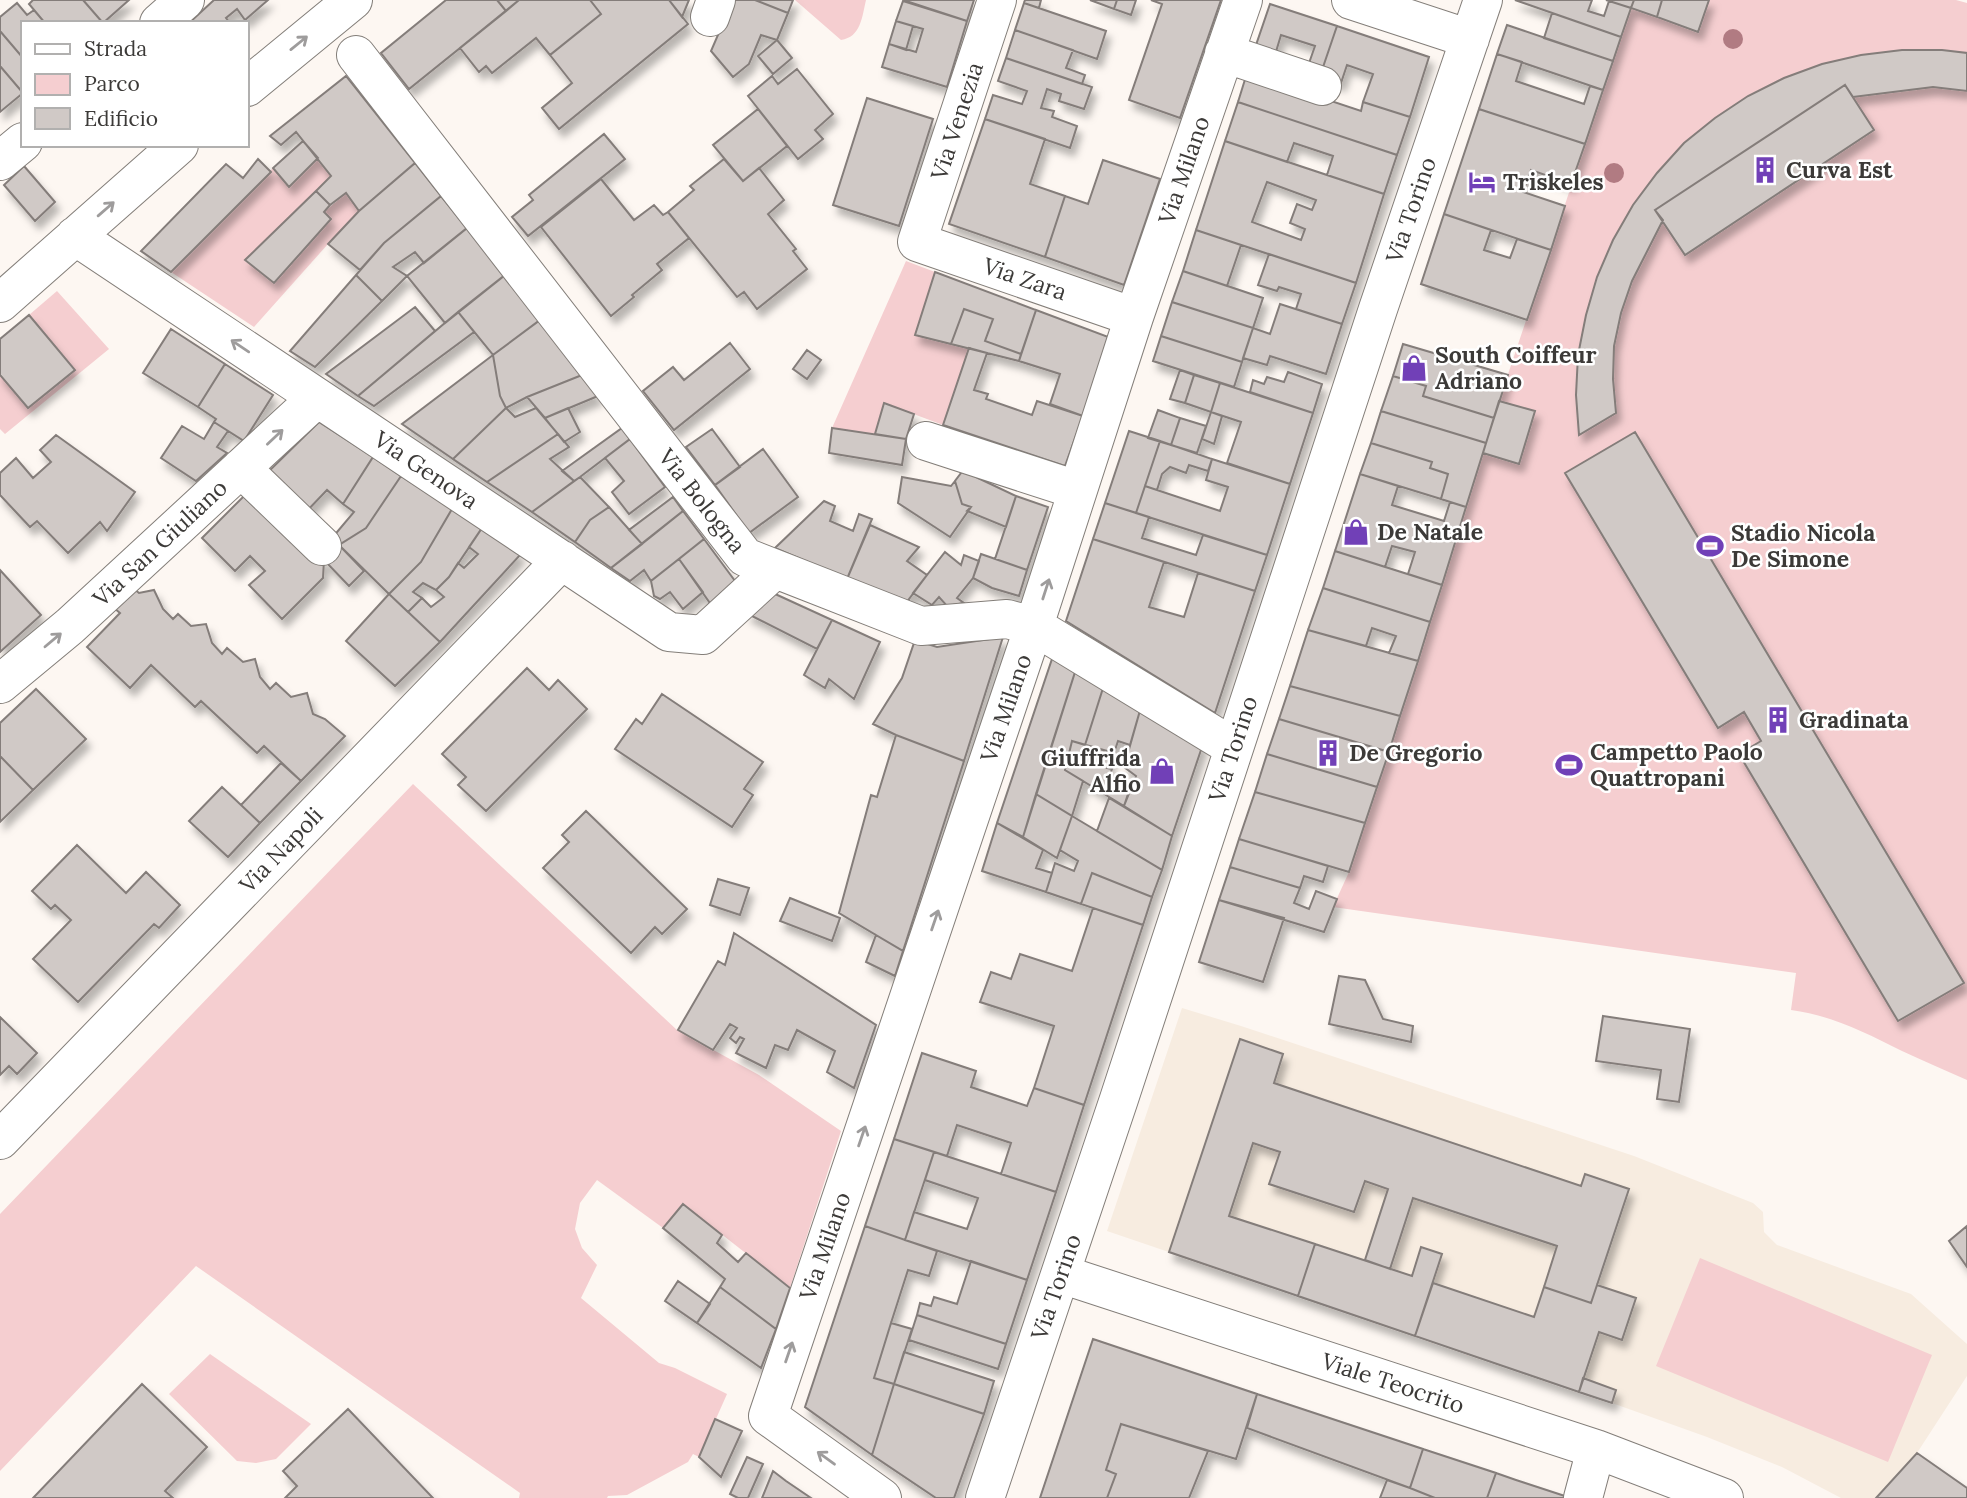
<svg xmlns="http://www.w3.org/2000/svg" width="1967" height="1498" viewBox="0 0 1967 1498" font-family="Lora,serif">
	<defs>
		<filter id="shadow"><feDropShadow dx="4.5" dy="8" stdDeviation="3.5" flood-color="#0004"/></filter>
	</defs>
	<rect width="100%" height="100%" fill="#fdf7f2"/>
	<path fill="#f7ece0" d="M1182 1008 1241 1026 1634 1156 1753 1203 1763 1212 1764 1232 1777 1245 1911 1294 1967 1344V1376L1917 1453 1876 1498H1841L1782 1467 1707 1437 1612 1403 1107 1231Z"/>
	<path fill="#f5ced0" d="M795 0H866C862 17 861 37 841 40Z
		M1709 0H1956L1967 3V1080C1945 1070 1923 1061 1902 1051 1866 1033 1831 1015 1791 1010L1796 973 1333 907 1349 872 1418 661 1499 401 1631 8 1698 32Z
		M318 158 331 176 245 261 275 282 330 220 324 212 346 193 359 211 328 244 254 327 171 272 273 168 289 187Z
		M906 261 935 272 916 335 969 348 943 425 884 403 875 434 832 428Z
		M57 291 109 349 5 434 0 429V375L28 408 74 370 29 315Z
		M413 784 677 1030 759 1075 841 1131 790 1288 683 1204 663 1228 597 1180 580 1203 575 1229 582 1248 597 1265 581 1298 659 1363 675 1368 727 1394 699 1457 693 1454 688 1462 627 1495 608 1496 607 1498H519L520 1493 196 1266 0 1471V1214Z
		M1700 1258 1932 1355 1888 1462 1656 1366Z
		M210 1354 311 1424 276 1459 256 1463 237 1461 169 1394Z"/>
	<path fill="#d0c9c6" stroke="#847d7a" stroke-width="2" fill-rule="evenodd" filter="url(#shadow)" d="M33 0H83L103 23H45L29 4Z
		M83 0H129L103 23Z
		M214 0H268L245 20 237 9 226 18 230 23H189Z
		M446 0H497L506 11 409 89 381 53Z
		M497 0H519L506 11Z
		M519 0H590L601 14 550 55 536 38 492 73 486 66 479 72 460 48Z
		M590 0H669L688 24 559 129 542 108 572 83 550 55 601 14Z
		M669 0H689L682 17Z
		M733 0H755L788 13 777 40 761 35 749 64 733 77 711 51Z
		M755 0H793L788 13Z
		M903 0H974L967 21Z
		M1025 0H1041L1039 8 1024 3Z
		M1090 0H1117L1114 9Z
		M1117 0H1136L1131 15 1114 9Z
		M1151 0H1221L1180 118 1129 100 1162 4Z
		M1515 0H1592L1588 11 1604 16 1609 1 1631 8 1621 37Z
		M1606 0H1634L1631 8Z
		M1634 0H1662L1657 17 1631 8Z
		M1662 0H1709L1698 32 1657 17Z
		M903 1 967 21 947 87 882 67 889 44 916 52 923 29 896 21Z
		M17 3 27 15 34 10 45 23H23V58L0 31V17Z
		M1024 3 1106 31 1097 59 1015 30Z
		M1270 4 1337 26 1322 70 1308 66 1315 46 1281 35 1275 55 1255 48Z
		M1552 13 1621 37 1613 61 1544 38Z
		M896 21 913 26 906 50 889 44Z
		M1507 25 1613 61 1603 90 1497 54Z
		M1337 26 1429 57 1410 117 1363 102 1373 74 1347 65 1341 83 1320 76Z
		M1015 30 1073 50 1066 68 1085 75 1082 84 1006 58Z
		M0 31 23 58V93L0 66Z
		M777 40 792 58 773 74 758 56Z
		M1902 50H1942L1967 53V91L1933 87 1853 97 1845 85 1655 210 1663 220 1632 281 1621 313 1614 346 1613 379 1616 413 1579 435 1576 395 1578 355 1586 315 1597 277 1613 240 1633 205 1657 173 1684 143 1715 118 1748 96 1784 78 1822 64 1861 55Z
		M1497 54 1522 62 1516 81 1584 104 1590 86 1603 90 1585 144 1479 109Z
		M1006 58 1092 87 1084 109 1059 101 1061 94 1047 89 1041 108 1054 111 1052 117 1077 126 1070 148 985 119 993 95 1022 104 1027 91 998 81Z
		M0 66 23 93 0 112Z
		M797 69 833 114 815 130 823 139 798 159 748 96 772 76 778 84Z
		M1247 73 1361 111 1363 102 1410 117 1397 155 1238 102Z
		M346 76 415 163 359 211 346 193 330 205 316 191 331 176 296 132 281 145 270 136Z
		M1845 85 1874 130 1685 255 1655 210Z
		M867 98 933 119 899 226 833 205Z
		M1238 102 1397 155 1384 194 1327 175 1333 156 1294 143 1287 162 1225 141Z
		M758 109 787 146 743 181 713 145Z
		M1479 109 1585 144 1571 184 1531 170 1523 192 1565 206 1551 250 1444 214Z
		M985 119 1045 139 1030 184 1065 196 1045 257 949 224Z
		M604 134 625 159 528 236 512 217 533 200 529 195Z
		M303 141 318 158 289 187 273 168Z
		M1225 141 1384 194 1356 283 1196 230ZM1267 182 1316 200 1312 210 1297 204 1290 223 1305 229 1301 240 1252 222Z
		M258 159 271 172 171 272 141 251 226 164 243 178Z
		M724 159 743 181 759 168 784 200 768 214 796 249 793 251 807 269 757 309 744 292 737 297 668 212 694 190 690 186Z
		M1103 160 1160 179 1124 285 1045 257 1065 196 1088 204Z
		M415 163 441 196 384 243 360 270 328 244 359 211Z
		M24 166 55 202 35 221 4 185Z
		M601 179 634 220 654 205 663 215 668 212 689 238 657 264 662 270 632 295 634 297 611 316 541 227Z
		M316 191 330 205 324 212 331 219 274 283 245 260Z
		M441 196 467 228 424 263 415 252 393 267 407 276 382 301 356 275 384 243Z
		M1444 214 1491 230 1484 250 1510 258 1517 239 1551 250 1527 320 1421 284Z
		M467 228 505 275 445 323 407 276Z
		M1196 230 1241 245 1227 286 1183 271Z
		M1269 254 1356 283 1342 324 1296 309 1301 294 1279 287 1277 291 1258 285Z
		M1183 271 1263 298 1253 328 1172 302Z
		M935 272 1036 310 1021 354 985 341 993 319 964 309 951 344 915 335Z
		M356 275 382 301 315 367 290 351Z
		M505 275 540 320 493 355 458 312Z
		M1172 302 1253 328 1242 362 1161 336Z
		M1280 304 1342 324 1326 374 1270 356 1267 365 1243 358 1253 328 1270 334Z
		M415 307 435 331 358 396 326 374Z
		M964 309 993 319 985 341 1021 354 1019 361 951 344Z
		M1036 310 1111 338 1083 416 1050 404 1060 374 1019 361Z
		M458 312 474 332 374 406 358 396Z
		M29 315 75 370 28 408 0 375V339Z
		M540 320 582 375 527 397 506 408 500 396 493 355Z
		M171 329 225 364 198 407 143 373Z
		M1161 336 1242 362 1234 387 1153 361Z
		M730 343 750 369 674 430 643 391 673 367 684 380Z
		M1403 344 1508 375 1494 418 1423 396 1426 386 1393 376Z
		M969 348 987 353 974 390 988 394 986 399 1032 415 1037 401 1083 416 1065 466 943 425Z
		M807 350 821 360 807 379 793 369Z
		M493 355 500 396 506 408 453 459 402 424Z
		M225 364 273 395 244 441 214 422 216 419 198 407Z
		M1180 370 1194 375 1185 403 1170 399Z
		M1288 372 1322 384 1313 413 1250 392 1253 380 1264 384 1267 377 1284 382Z
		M582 375 598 396 545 418 527 397Z
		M1194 375 1220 383 1211 412 1185 403Z
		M1393 376 1426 386 1423 396 1494 418 1486 443 1381 411Z
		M1220 383 1313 413 1290 484 1227 463 1241 422 1211 412Z
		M1499 401 1535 411 1519 464 1483 453Z
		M884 403 914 414 906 439 875 434Z
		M506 408 515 417 536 408 558 434 487 482 453 459Z
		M568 408 580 432 564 442 545 418Z
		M1158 410 1180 418 1171 445 1148 438Z
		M1381 411 1486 443 1466 507 1441 499 1448 474 1430 468 1432 462 1371 443Z
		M1211 412 1222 416 1214 444 1202 439Z
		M1180 418 1206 426 1197 453 1171 445Z
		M214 422 228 431 217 447 227 453 196 481 161 458 182 426 204 439Z
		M319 422 373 457 343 504 327 490 305 513 265 475Z
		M622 428 630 439 580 477 574 481 562 471Z
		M832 428 906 439 902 465 829 453Z
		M712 429 740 467 715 485 686 447Z
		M1129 431 1160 441 1136 513 1105 503Z
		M1635 432 1964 983 1898 1021 1739 754 1761 741 1744 712 1718 728 1565 473Z
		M558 434 569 447 550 459 574 481 532 512 487 482Z
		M56 435 135 492 107 531 100 522 68 553 37 521 30 527 0 495V473L16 458 33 478 51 462 40 450Z
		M630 439 665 487 629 514 612 492 624 481 605 458Z
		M1160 441 1212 459 1208 471 1189 465 1186 473 1170 467 1162 474 1157 490 1145 486Z
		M1371 443 1432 462 1430 468 1448 474 1441 499 1360 474Z
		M763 449 798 497 749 533 715 485Z
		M373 457 401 476 366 528 339 545 332 538 354 512 343 504Z
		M1212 459 1290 484 1267 555 1136 513 1145 486 1220 511 1228 487 1206 480Z
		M964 469 978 478 1016 496 1006 527 967 511 971 507 962 504 955 481Z
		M1360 474 1398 486 1392 505 1444 521 1450 502 1466 507 1442 585 1408 574 1415 552 1392 546 1385 567 1335 551Z
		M401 476 452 509 421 562 389 594 339 545 366 528Z
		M580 477 609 507 590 520 575 542 532 512Z
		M902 477 951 486 955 481 962 504 971 507 950 537 898 503Z
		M245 495 324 560 323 578 282 619 249 585 265 571 250 556 235 571 202 538Z
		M1016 496 1048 507 1027 570 995 559Z
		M673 497 683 511 642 544 629 530Z
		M824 501 835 506 830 521 853 531 859 514 872 519 847 579 775 548Z
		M1105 503 1149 517 1142 538 1196 555 1203 535 1267 555 1255 591 1093 539Z
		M609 507 642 544 611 568 575 542 590 520Z
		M452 509 482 528 449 577 436 590 423 583 413 592 422 598 408 612 389 594 421 562Z
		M683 511 704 539 651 581 644 570 630 581 611 568Z
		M870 525 919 547 907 561 927 575 906 603 847 579Z
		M482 528 521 554 440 642 408 612 422 598 431 607 444 597 436 590 449 577 458 563 464 568 478 554 469 547Z
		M704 539 738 585 712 606 679 559Z
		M1093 539 1164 562 1149 607 1184 617 1198 573 1255 591 1215 713 1066 621Z
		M339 545 364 571 349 586 324 560Z
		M1335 551 1442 585 1430 622 1323 588Z
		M945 552 961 565 964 555 979 561 973 578 957 598 964 603 947 606 939 597 932 605 913 593Z
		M981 554 1027 570 1019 596 992 588 973 578Z
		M679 559 703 592 683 609 670 592 660 599 654 596 651 581Z
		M0 570 41 615 0 652Z
		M133 588 139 593 154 590 163 609 173 619 178 614 191 626 206 624 212 643 222 654 227 648 243 662 255 659 260 677 270 689 276 683 291 697 307 693 313 714 325 719 345 736 301 781 264 746 257 753 201 701 195 707 151 665 130 688 87 647 120 613 114 608Z
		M1323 588 1430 622 1418 661 1389 653 1396 636 1372 628 1366 646 1308 630Z
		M773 593 832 620 817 649 746 613Z
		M389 594 440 642 395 686 346 641Z
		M832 620 880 642 854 699 829 679 825 688 804 675Z
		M1308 630 1418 661 1400 716 1290 686Z
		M1003 637 964 761 896 735 873 724 902 678 915 640 937 647Z
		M1053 656 1076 669 1023 837 997 823Z
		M527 668 549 690 558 680 587 709 486 811 458 785 466 777 442 754Z
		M1076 669 1104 685 1085 745 1072 741 1065 770 1083 781 1072 816 1036 794Z
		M1104 685 1141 707 1130 745 1118 741 1114 753 1085 745Z
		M1290 686 1400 716 1389 752 1279 719Z
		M36 689 86 739 33 790 0 756V723Z
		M662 694 763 762 744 789 753 795 732 827 615 749 636 719 642 724Z
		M1141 707 1203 744 1172 836 1124 806 1136 776 1124 767Z
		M1279 719 1389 752 1377 787 1267 754Z
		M896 735 964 761 903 951 839 913 871 795 877 797Z
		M1072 741 1114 753 1107 768 1112 769 1108 780 1129 791 1124 806 1065 770Z
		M1267 754 1377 787 1365 823 1255 792Z
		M0 756 33 790 0 822Z
		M281 763 301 781 260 823 241 805Z
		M222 787 260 823 228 857 189 821Z
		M1255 792 1365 823 1349 872 1239 839Z
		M1036 794 1072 816 1057 858 1023 837Z
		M1109 798 1172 836 1162 870 1097 831Z
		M586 811 687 909 662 934 655 927 631 953 543 868 569 842 562 835Z
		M1072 816 1162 870 1152 897 1092 873 1081 904 1046 892 1055 863 1074 871 1078 861 1060 850Z
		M997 823 1043 850 1036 868 1052 873 1046 892 982 871Z
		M1239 839 1328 866 1323 882 1304 876 1300 888 1230 867Z
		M77 845 126 893 146 872 180 905 159 928 154 924 78 1002 33 959 71 920 55 905 51 909 32 891Z
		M1230 867 1300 888 1294 903 1309 909 1316 891 1337 899 1324 932 1219 900Z
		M1092 873 1152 897 1143 925 1081 904Z
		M718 879 749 888 740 915 710 905Z
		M790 898 840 918 832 941 780 921Z
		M1219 900 1284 918 1263 982 1199 962Z
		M1093 908 1143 925 1084 1105 1034 1088 1054 1026 980 1002 991 972 1011 979 1020 954 1072 971Z
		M734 933 876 1025 854 1088 827 1072 835 1051 797 1030 788 1050 775 1045 766 1068 736 1053 744 1039 740 1037 736 1043 730 1038 737 1028 730 1024 713 1050 678 1030 718 961 725 965Z
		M876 935 903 951 895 976 866 962Z
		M1339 976 1365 980 1383 1019 1413 1026 1411 1042 1329 1024Z
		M1603 1016 1690 1029 1679 1102 1657 1099 1661 1070 1596 1061Z
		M0 1017 37 1053 17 1074 9 1066 0 1075Z
		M1240 1039 1283 1054 1274 1083 1581 1186 1585 1174 1629 1189 1591 1303 1544 1287 1557 1246 1413 1198 1390 1269 1365 1260 1388 1189 1365 1181 1354 1212 1269 1184 1280 1152 1253 1143 1229 1216 1315 1244 1298 1296 1169 1252Z
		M922 1053 976 1071 971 1087 1027 1106 1034 1088 1084 1105 1056 1192 1001 1174 1011 1143 957 1125 947 1156 894 1139Z
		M894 1139 934 1152 905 1240 865 1226Z
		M934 1152 1056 1192 1027 1280 905 1240 914 1212 967 1229 978 1198 925 1180Z
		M683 1204 722 1235 717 1243 738 1262 746 1253 790 1288 776 1329 720 1287 725 1279 663 1228Z
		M865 1226 937 1251 929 1276 908 1270 891 1323 874 1378 894 1384 872 1455 805 1407Z
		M1967 1226V1267L1949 1241Z
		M1315 1244 1412 1276 1421 1247 1442 1254 1415 1336 1298 1296Z
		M971 1261 1027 1280 1006 1344 917 1315 920 1303 931 1306 934 1297 957 1304Z
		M678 1281 710 1304 697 1323 665 1301Z
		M1433 1283 1534 1317 1544 1287 1591 1303 1597 1285 1636 1298 1622 1340 1599 1332 1579 1392 1415 1336Z
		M720 1287 776 1329 761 1368 697 1323Z
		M917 1315 1006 1344 998 1369 909 1340Z
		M891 1323 912 1329 894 1384 874 1378Z
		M1093 1339 1257 1394 1236 1459 1121 1424 1106 1470 1116 1474 1107 1498H1040Z
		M904 1352 994 1381 984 1414 894 1384Z
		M1583 1378 1616 1390 1612 1403 1579 1392Z
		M142 1384 207 1447 165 1491 173 1498H33Z
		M894 1384 984 1414 954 1498H936L872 1455Z
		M1257 1394 1423 1449 1410 1488 1247 1428Z
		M348 1409 433 1498H285L297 1486 283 1471Z
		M715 1419 742 1431 721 1477 699 1457Z
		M1121 1424 1208 1451 1189 1498H1107L1116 1474 1106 1470Z
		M1423 1449 1496 1473 1487 1498H1435L1410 1488Z
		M1917 1453 1967 1488V1498H1876Z
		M747 1457 763 1464 748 1498H738L730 1494Z
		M773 1471 786 1481 811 1498H762Z
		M1496 1473 1516 1480 1571 1498H1487Z
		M1387 1480 1410 1488 1435 1498H1380Z"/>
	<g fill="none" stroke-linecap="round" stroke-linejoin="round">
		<defs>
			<path id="minor" d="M997 0 917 242 1134 317
				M1351 0 1470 39
				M710 17 716 0
				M159 23 185 0
				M1224 53 1322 86
				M356 55 745 557 921 626 1007 619 1034 626 1233 747
				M247 87 353 0
				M0 161 23 142
				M75 236 669 632 703 635 774 570
				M0 303 179 145
				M926 441 1077 490
				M241 468 322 546
				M0 684 70 626 317 398
				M0 1140 562 560
				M1061 1274 1596 1449 1724 1498
				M882 1498 768 1416 1034 626 1134 317 1243 0
				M985 1498 1119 1099 1378 309 1483 0
				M1583 1498 1596 1449"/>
		</defs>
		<use href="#minor" stroke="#837e79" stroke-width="40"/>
		<use href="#minor" stroke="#fff" stroke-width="38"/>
	</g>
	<g fill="#b17b82">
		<circle cx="1733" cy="39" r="10"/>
		<circle cx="1614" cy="173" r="10"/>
	</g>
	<defs><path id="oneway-shaft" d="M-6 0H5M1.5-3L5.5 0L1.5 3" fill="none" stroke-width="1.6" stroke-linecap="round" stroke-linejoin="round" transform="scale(1.75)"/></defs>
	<g stroke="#9e9c9c">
		<use href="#oneway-shaft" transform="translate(299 43) rotate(-39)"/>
		<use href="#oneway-shaft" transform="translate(106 209) rotate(-41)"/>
		<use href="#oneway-shaft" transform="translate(240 346) rotate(-146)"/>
		<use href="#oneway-shaft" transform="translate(275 437) rotate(-43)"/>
		<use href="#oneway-shaft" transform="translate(1046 589) rotate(-72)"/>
		<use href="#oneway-shaft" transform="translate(53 640) rotate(-40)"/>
		<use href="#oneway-shaft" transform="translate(935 920) rotate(-71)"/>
		<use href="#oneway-shaft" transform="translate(862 1136) rotate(-71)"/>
		<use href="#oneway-shaft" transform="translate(789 1352) rotate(-71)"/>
		<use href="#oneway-shaft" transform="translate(826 1458) rotate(-144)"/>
	</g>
	<defs>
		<symbol id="building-bare" viewBox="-9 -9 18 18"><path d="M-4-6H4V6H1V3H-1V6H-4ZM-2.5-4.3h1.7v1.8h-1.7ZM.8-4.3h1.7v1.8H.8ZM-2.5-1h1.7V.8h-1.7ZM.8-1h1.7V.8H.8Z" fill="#7140b7" stroke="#fff" stroke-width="2.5" paint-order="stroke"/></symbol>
		<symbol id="hotel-bare" viewBox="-9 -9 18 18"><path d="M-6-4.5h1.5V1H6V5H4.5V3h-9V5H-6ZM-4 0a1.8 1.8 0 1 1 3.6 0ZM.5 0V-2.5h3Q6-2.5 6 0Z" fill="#7140b7" stroke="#fff" stroke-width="2.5" paint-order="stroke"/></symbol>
		<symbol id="shop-bare" viewBox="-9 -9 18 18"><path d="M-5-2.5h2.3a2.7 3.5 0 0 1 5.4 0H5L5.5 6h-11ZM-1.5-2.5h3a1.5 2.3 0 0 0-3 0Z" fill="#7140b7" stroke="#fff" stroke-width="2.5" paint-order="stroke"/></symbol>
		<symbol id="stadium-bare" viewBox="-9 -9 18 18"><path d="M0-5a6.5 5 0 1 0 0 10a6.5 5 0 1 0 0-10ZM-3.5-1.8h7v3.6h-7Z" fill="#7140b7" stroke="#fff" stroke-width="2.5" paint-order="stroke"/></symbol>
	</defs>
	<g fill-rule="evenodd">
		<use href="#building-bare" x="1746" y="151" width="38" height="38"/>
		<use href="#hotel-bare" x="1463" y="163" width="38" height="38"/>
		<use href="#shop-bare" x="1395" y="349" width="38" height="38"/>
		<use href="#shop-bare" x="1337" y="513" width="38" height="38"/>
		<use href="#stadium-bare" x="1691" y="527" width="38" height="38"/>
		<use href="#building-bare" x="1759" y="701" width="38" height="38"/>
		<use href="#building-bare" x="1309" y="734" width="38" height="38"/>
		<use href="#stadium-bare" x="1550" y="746" width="38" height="38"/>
		<use href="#shop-bare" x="1143" y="752" width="38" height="38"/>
	</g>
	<g text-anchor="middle" stroke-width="5" stroke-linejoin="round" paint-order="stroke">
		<g font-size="23" fill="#3c3a38" stroke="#fff">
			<text transform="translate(957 121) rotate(-72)" y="8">Via Venezia</text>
			<text transform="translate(1184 170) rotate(-71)" y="8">Via Milano</text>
			<text transform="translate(1411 210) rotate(-71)" y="8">Via Torino</text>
			<text transform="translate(1025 279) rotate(19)" y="8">Via Zara</text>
			<text transform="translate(426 470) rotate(34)" y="8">Via Genova</text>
			<text transform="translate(702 501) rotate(52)" y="8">Via Bologna</text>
			<text transform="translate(160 543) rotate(-43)" y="8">Via San Giuliano</text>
			<text transform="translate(1006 708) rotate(-71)" y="8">Via Milano</text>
			<text transform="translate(1233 749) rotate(-72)" y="8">Via Torino</text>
			<text transform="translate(281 850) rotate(-46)" y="8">Via Napoli</text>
			<text transform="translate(825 1246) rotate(-71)" y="8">Via Milano</text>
			<text transform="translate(1056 1287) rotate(-71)" y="8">Via Torino</text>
			<text transform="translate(1393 1383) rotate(18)" y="8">Viale Teocrito</text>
		</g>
		<g font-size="23" font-weight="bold" fill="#3c3a38" stroke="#fff" text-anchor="start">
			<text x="1786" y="178">Curva Est</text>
			<text x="1503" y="190">Triskeles</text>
			<text x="1435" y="363">South Coiffeur<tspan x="1435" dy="26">Adriano</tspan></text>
			<text x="1377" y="540">De Natale</text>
			<text x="1731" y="541">Stadio Nicola<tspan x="1731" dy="26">De Simone</tspan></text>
			<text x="1799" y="728">Gradinata</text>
			<text x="1590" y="760">Campetto Paolo<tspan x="1590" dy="26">Quattropani</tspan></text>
			<text x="1349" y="761">De Gregorio</text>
			<text x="1141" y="766" text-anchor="end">Giuffrida<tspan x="1141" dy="26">Alfio</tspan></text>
		</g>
	</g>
	<rect x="21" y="21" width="228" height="126" fill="#ffffff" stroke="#b1b0af" stroke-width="2"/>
	<rect x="35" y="44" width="35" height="10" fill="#ffffff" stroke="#b1b0af" stroke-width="2"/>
	<text x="84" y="56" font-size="21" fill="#3c3a38">Strada</text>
	<rect x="35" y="74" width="35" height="21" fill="#f5ced0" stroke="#b1b0af" stroke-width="2"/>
	<text x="84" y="91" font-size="21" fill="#3c3a38">Parco</text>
	<rect x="35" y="108" width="35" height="21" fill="#d0c9c6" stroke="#b1b0af" stroke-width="2"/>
	<text x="84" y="126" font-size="21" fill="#3c3a38">Edificio</text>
</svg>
